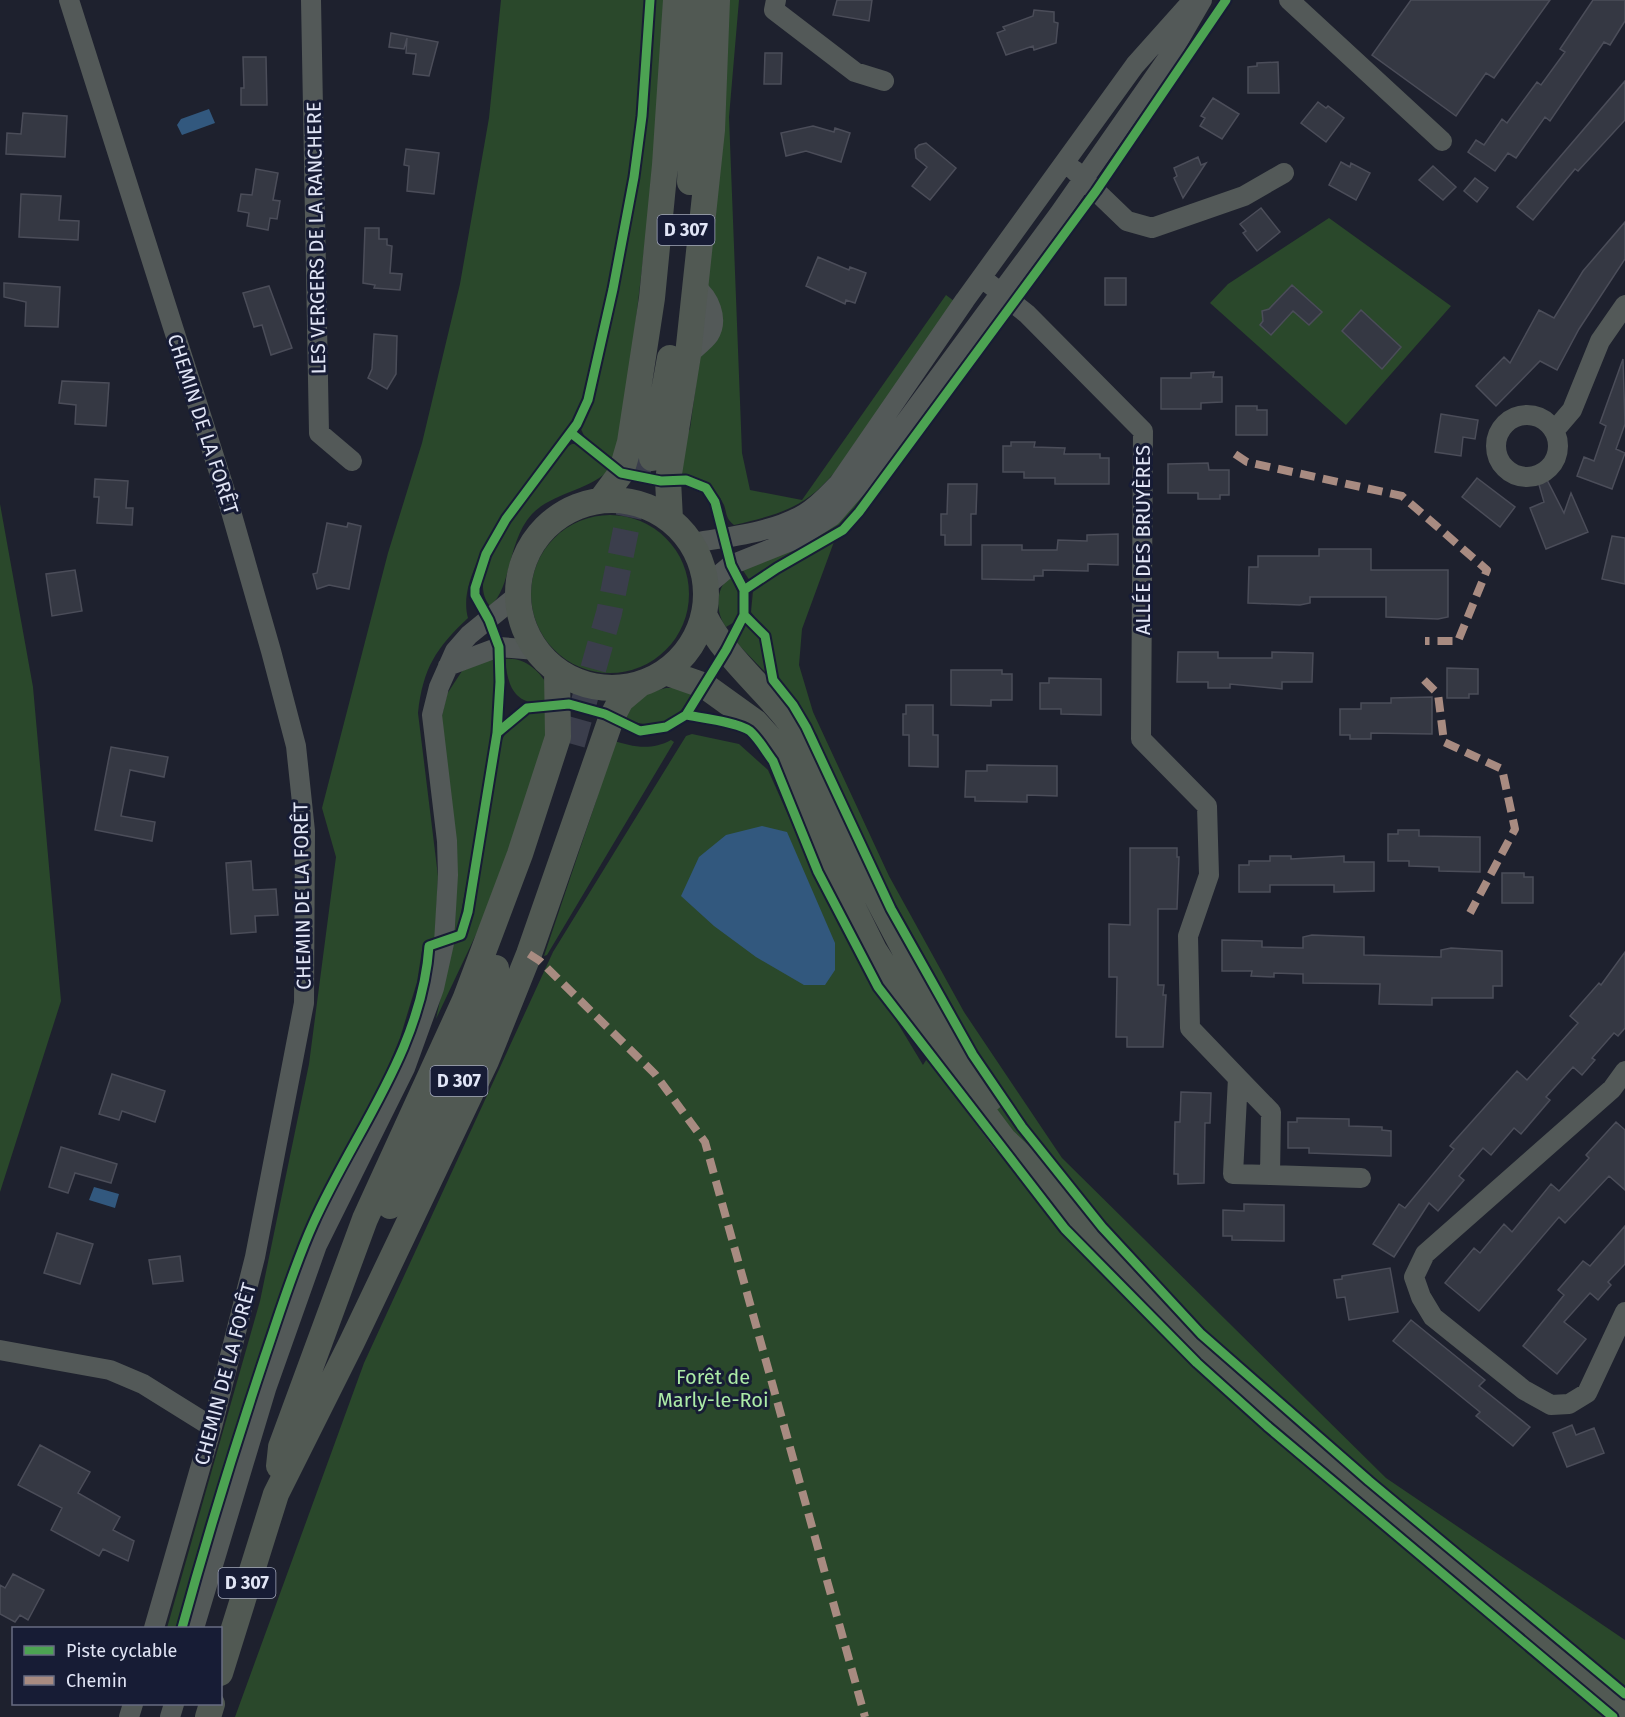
<svg xmlns="http://www.w3.org/2000/svg" width="1625" height="1717" viewBox="0 0 1625 1717" font-family="'Fira Sans',sans-serif">
	<rect width="100%" height="100%" fill="#1e212e"/>
	<path fill="#2a482b" d="M501 0H645C641 48 639 97 634 145 629 200 615 255 603 309 596 347 591 389 572 423 545 470 452 562 468 618 436 648 423 668 418 713L438 876 435 941 423 944 417 982 400 1038 386 1072 316 1211 284 1291 203 1542 178 1628H167L260 1301 309 1064 336 857 322 808 388 553 422 443 460 284 489 118Z
		M655 0H664L652 183 619 464 585 438 581 429 594 399 638 184Z
		M725 0H739L729 117 742 453 750 490 802 500 946 295 954 301 835 472C804 509 779 514 734 525 726 519 727 514 724 505 715 485 697 478 677 475L682 441 690 429 696 384Z
		M1329 218 1451 306 1346 425 1210 303 1228 284Z
		M997 318 1002 319 850 521 772 567 753 581H750L742 569 788 548 992 320Z
		M572 444H579L611 468C590 491 555 491 532 514 507 541 512 588 490 606 464 576 517 510 535 486 546 471 556 452 572 444Z
		M0 504 33 687 61 1001 0 1192Z
		M531 594a79 79 0 1 1 158 0a79 79 0 1 1-158 0Z
		M835 539 802 629 799 665 813 712 889 876 964 1012 1062 1158 1386 1478 1625 1640V1717H235L364 1363 553 952 686 736 692 734 739 744 768 770 813 871 860 961 923 1065 956 1012 872 862 841 796 817 735 794 699 774 674 769 637 751 612 753 591 768 578Z
		M731 576 742 602 736 621 726 627C715 613 715 587 731 576Z
		M748 625 762 637 767 674 734 640 743 626Z
		M495 657C495 747 476 835 459 923L455 932 456 857 441 720 447 694 462 671Z
		M505 659C525 657 540 671 549 688L545 705C514 703 508 688 505 659Z
		M666 688H677L692 693C674 730 652 729 618 717L647 693Z
		M535 710 554 711 513 838 479 928 436 1019 453 941 464 935 477 888 500 744 510 724Z
		M612 740C632 747 651 751 671 740L674 742 547 955 544 956 596 801Z"/>
	<path fill="#32587e" d="M209 109 215 123 182 135 177 125 181 119Z
		M762 826 787 832 835 943V970L825 985H804L756 957 714 926 681 896 699 857 726 835Z
		M94 1187 119 1194 115 1208 89 1200Z"/>
	<path fill="#353843" stroke="#4b4d59" stroke-width="1.5" d="M837 0H872L869 21 833 15Z
		M1411 0H1550L1494 78 1486 73 1456 116 1372 55Z
		M1593 0H1625V21L1610 45 1604 42 1550 121 1545 117 1516 158 1508 153 1495 171 1468 152 1476 140 1484 145 1502 119 1507 123 1537 82 1541 85 1565 52 1560 49Z
		M1034 10 1054 12V22L1058 23 1056 43 1034 50 1033 46 1006 55 997 33 1005 30 1003 27 1033 16Z
		M391 33 438 42 429 76 413 74 416 54 406 53 407 38 404 49 389 47Z
		M765 53H782L781 84H764Z
		M243 57H266L267 105H241V88H244Z
		M1278 62 1279 93H1248V67L1257 66V63Z
		M1625 81V120L1578 171 1575 169 1533 220 1517 207Z
		M1213 98 1239 114 1222 139 1200 126 1205 118 1201 116Z
		M1318 102 1326 108 1328 106 1344 118 1326 142 1301 123Z
		M23 113 67 116 65 157 6 154 7 133 21 134Z
		M813 126 834 132 835 128 850 133 841 162 806 151 786 156 781 133Z
		M926 143 956 168 930 200 912 186 927 167 916 158 915 149 919 145Z
		M406 149 439 153 434 194 407 191 409 166 404 165Z
		M1198 157 1201 165 1206 163 1183 198 1174 178 1177 176 1174 168Z
		M1341 162 1350 167 1351 163 1370 173 1356 200 1329 185Z
		M1433 166 1456 187 1443 200 1419 180Z
		M256 169 278 173 273 200 280 201 277 219 270 218 268 230 247 226 249 213 238 211 241 194 252 195Z
		M1475 178 1488 188 1477 202 1464 191Z
		M21 194 61 196 59 220 79 221 78 240 19 237Z
		M1261 208 1280 232 1257 251 1243 233 1246 231 1240 224Z
		M1625 222V259L1579 329 1557 370 1540 361 1496 406 1476 386 1504 357 1510 363 1539 310 1554 318 1583 271Z
		M365 228H379V239H387V245L392 246 390 273 402 274 400 290 374 288 375 285 363 283Z
		M818 257 849 270 850 267 866 273 855 303 846 300 845 304 806 286Z
		M1105 278H1126V305H1105Z
		M4 283 60 287 58 327 25 326 26 302 4 297Z
		M1292 285 1322 312 1309 325 1293 311 1271 335 1260 325 1263 321 1262 311 1269 309Z
		M269 286 292 348 271 355 262 325 254 327 243 293Z
		M1361 310 1401 347 1382 369 1342 331Z
		M374 334 397 336 396 374 387 389 368 378 372 369Z
		M1623 359 1625 424 1616 449 1625 453 1612 489 1577 476 1584 457 1594 461 1606 426 1600 423Z
		M1214 372 1213 377H1222V402L1201 403V409H1161V378H1191V373Z
		M62 381 109 383 106 426 75 424 76 405 59 403Z
		M1236 406H1257V410H1267V435H1236Z
		M1441 414 1478 420 1475 439 1463 437 1461 456 1435 452Z
		M1011 442H1035L1034 447 1065 448 1064 454H1100V458H1109V484H1055V478H1024V472H1003V446H1011Z
		M1208 463 1209 470H1229V495H1220V499H1198V493H1168V464Z
		M1543 472 1564 513 1571 493 1588 532 1546 549 1530 508 1544 502 1536 474Z
		M1477 478 1515 507 1500 527 1462 497Z
		M95 479 128 481 126 508H133L132 525 97 523 99 497H94Z
		M948 484H977L976 514H971V545H945V535H941V514H947Z
		M327 523 347 527 348 523 361 526 349 589 329 585 317 589 313 574 317 573Z
		M1118 534V565L1088 564V571L1043 570V576H1034V580L982 579V545H1022V550H1057L1058 540 1087 541V535Z
		M1612 536 1625 538V584L1602 579Z
		M1319 549H1371V570H1448V617L1438 619 1386 617V597H1310V603L1300 605 1248 603 1249 567H1258V556H1319Z
		M75 570 82 611 52 616 46 574Z
		M1178 652H1218V658H1272V652L1313 653 1312 682H1282V689L1230 684V688H1208V682H1177Z
		M1447 668 1478 669V694H1469V698H1447Z
		M951 670H1002V674H1012V700H991V706L951 705Z
		M1049 678 1101 679V715L1061 714V709H1040V683H1049Z
		M1432 697V734L1371 733V739H1350V735H1340V709H1361V703H1391V698Z
		M906 705H933V735H938V767L909 766V735H903V714H906Z
		M111 747 168 757 164 777 130 770 121 816 155 822 152 841 95 830Z
		M987 765 1057 766V796L1027 795V802L975 801V797H965L966 771H987Z
		M1398 830H1419V836L1480 837V872L1439 871V867L1409 866V861H1388V834H1398Z
		M1130 848H1177V857H1179L1177 909H1158V985H1164L1163 995H1166L1163 1047H1127V1037H1116L1117 977H1109V924L1130 925Z
		M1270 856H1291V859L1344 856V862H1374V891L1334 892V885H1270V892H1239V865H1249V861H1270Z
		M251 861 253 890 276 889 278 915 255 916 256 932 231 934 226 863Z
		M1502 873H1524V877H1533V903H1502Z
		M1312 935 1364 937V955L1441 957V950L1451 948 1502 951V986H1493V998H1432V1005L1379 1004 1380 984 1303 983V974L1274 973V977L1251 976 1252 971H1222V940L1262 941V947L1303 948V937Z
		M1625 952V1028L1618 1036 1614 1033 1592 1058 1595 1060 1582 1075 1573 1067 1546 1097 1550 1100 1521 1134 1514 1128 1491 1155 1483 1148 1459 1176 1464 1180 1438 1211 1429 1203 1394 1257 1373 1244 1399 1204 1405 1208 1454 1149 1450 1146 1517 1071 1527 1080 1578 1023 1570 1016 1599 983 1601 985Z
		M112 1074 165 1091 155 1122 122 1111 119 1120 99 1114Z
		M1181 1092 1211 1093 1210 1123H1205L1204 1183 1178 1184V1174H1174L1175 1122H1180Z
		M1297 1118 1349 1119V1126L1382 1127V1130L1391 1131V1156L1309 1153V1148H1288V1122H1297Z
		M1616 1122 1625 1130V1190L1609 1176 1565 1223 1559 1217 1479 1311 1445 1283 1474 1248 1480 1253 1504 1224 1512 1232 1551 1184 1559 1191 1589 1158 1586 1155Z
		M61 1147 117 1164 111 1183 75 1173 68 1193 49 1187Z
		M1244 1204 1284 1205V1241L1232 1240V1236H1223V1210L1244 1211Z
		M1625 1226V1264L1608 1282 1611 1285 1598 1300 1590 1293 1564 1322 1586 1339 1557 1374 1523 1346 1564 1295 1558 1290 1583 1261 1590 1266Z
		M57 1233 93 1244 80 1284 44 1273Z
		M180 1256 183 1281 153 1284 149 1260Z
		M1390 1268 1398 1312 1349 1320 1345 1297 1337 1298 1334 1280 1342 1279V1276Z
		M1411 1320 1485 1380 1479 1386 1530 1427 1513 1446 1476 1416 1480 1412 1393 1341Z
		M1572 1425 1576 1435 1594 1428 1604 1453 1567 1467 1553 1433Z
		M40 1445 90 1472 78 1493 120 1517 113 1530 134 1541 128 1561 103 1549 99 1556 51 1530 62 1508 18 1485Z
		M13 1574 44 1590 28 1620 20 1615 15 1622 0 1614V1585L5 1588Z"/>
	<g fill="none" stroke-linecap="round" stroke-linejoin="round">
		<path stroke="#3b3e4c" stroke-width="26" stroke-dasharray="26 13" stroke-linecap="butt" d="M572 744 609 613 641 456"/>
		<path stroke="#535958" stroke-width="20" d="M69 0 226 494 271 651 296 746 305 831 304 1003 255 1257 212 1427 154 1628
			M311 0 319 433 352 461
			M776 0 774 10 855 72 884 81
			M1289 0 1442 141
			M1074 170 1127 221 1152 228 1244 196 1284 173
			M982 278 1027 314 1143 431 1141 739 1207 806 1209 875 1188 936 1190 1028 1238 1078 1233 1174 1270 1175 1271 1112 1238 1078
			M688 355C694 349 704 342 709 335 719 319 709 297 696 288
			M1496 446a31 31 0 1 1 62 0a31 31 0 1 1-62 0Z
			M1554 431 1572 410 1600 341 1625 305
			M692 543C728 537 772 533 804 514 818 506 828 494 839 483L965 300 1135 65 1193 0
			M706 586 731 565 796 539 832 516 859 485 1059 214 1170 55 1202 0
			M448 666 499 647 536 650
			M1625 1071 1612 1089 1425 1254 1414 1277 1421 1297 1433 1317 1524 1390 1551 1405 1569 1404 1587 1393 1625 1312
			M1270 1175 1361 1178
			M0 1350 110 1370 143 1384 212 1427
			M194 1628 266 1389 317 1245 405 1068 434 988 444 943 448 875 447 841 432 715 439 687 455 651 469 635 518 595
			M129 1717 133 1704
			M170 1717 174 1704"/>
		<path stroke="#515953" stroke-width="26" d="M690 182 699 0
			M652 458 670 358
			M518 594a94 94 0 1 1 188 0a94 94 0 1 1-188 0Z
			M601 500 621 473 630 442 652 298 665 165 676 0
			M670 519 668 480 688 355 712 130 717 0
			M704 615C729 666 779 698 807 747 815 761 819 779 825 794 830 807 837 819 843 831 889 922 936 1012 991 1098
			M665 672 705 686 755 722 782 752 799 784 830 861 874 950 947 1064 1004 1140 1038 1172 1134 1282 1203 1355 1625 1709
			M390 1206 459 1061 496 968
			M279 1466 281 1447 365 1219 465 1000 520 854 558 737 557 671
			M220 1673 276 1494 352 1342 486 1061 529 954 611 719 621 700 640 684
			M208 1717 212 1704"/>
		<path stroke="#a88b81" stroke-width="8" stroke-dasharray="15 8" stroke-linecap="butt" d="M1235 454 1247 462 1402 496 1487 570 1458 641H1425
			M1424 680 1438 694 1444 742 1502 769 1515 829 1470 913
			M529 954 540 961 655 1074 705 1142 865 1717"/>
		<defs>
			<path id="cycleway" d="M571 433 621 473 661 481 686 480 706 488 715 502 731 565 744 590
				M744 615 765 636 773 680 793 705 806 727 891 909 973 1055 1022 1127 1102 1227 1201 1334 1369 1481 1625 1694
				M686 715C702 718 738 722 750 731 759 739 766 752 773 761L818 872 878 987 1065 1229 1197 1363 1267 1426 1613 1717
				M497 733 527 708 569 704 605 714 640 731 666 727 686 715 726 650 744 615V590L777 568 843 530 859 512 1096 191 1226 0
				M182 1628C207 1537 235 1446 265 1356 280 1312 294 1266 313 1224 354 1132 422 1050 429 946L461 935 468 912 497 733 500 682 499 647 489 620 475 595V588L486 554 506 519 577 424 588 400 613 289 634 177 642 116 650 0"/>
		</defs>
		<use href="#cycleway" stroke="#171c35" stroke-width="13"/>
		<use href="#cycleway" stroke="#4ca352" stroke-width="9"/>
	</g>
	<g text-anchor="middle" stroke-width="6" stroke-linejoin="round" paint-order="stroke">
		<g fill="#171c35" stroke="#a4a9bc" stroke-width="1.5">
			<rect x="657.5" y="215" width="57" height="30" rx="4.5"/>
			<rect x="430.5" y="1066" width="57" height="30" rx="4.5"/>
			<rect x="218.5" y="1568" width="57" height="30" rx="4.5"/>
		</g>
		<g font-size="18" font-weight="bold" fill="#e1e5f6">
			<text x="686" y="236">D 307</text>
			<text x="459" y="1087">D 307</text>
			<text x="247" y="1589">D 307</text>
		</g>
		<g font-size="20" fill="#e1e5f6" stroke="#171c35">
			<text transform="translate(316 238) rotate(-91)" y="7">LES VERGERS DE LA RANCHERE</text>
			<text transform="translate(203 424) rotate(72)" y="7">CHEMIN DE LA FORÊT</text>
			<text transform="translate(1143 540) rotate(-90)" y="7">ALLÉE DES BRUYÈRES</text>
			<text transform="translate(302 896) rotate(-91)" y="7">CHEMIN DE LA FORÊT</text>
			<text transform="translate(225 1374) rotate(-75)" y="7">CHEMIN DE LA FORÊT</text>
		</g>
		<g font-size="20" fill="#aceba7" stroke="#171c35">
			<text x="713" y="1384">Forêt de<tspan x="713" dy="23">Marly-le-Roi</tspan></text>
		</g>
	</g>
	<rect x="12" y="1627" width="210" height="78" fill="#171c35" stroke="#686c82" stroke-width="1.5"/>
	<rect x="24" y="1646" width="30" height="9" fill="#4ca352" stroke="#686c82" stroke-width="1.5"/>
	<text x="66" y="1657" font-size="18" fill="#e1e5f6">Piste cyclable</text>
	<rect x="24" y="1676" width="30" height="9" fill="#a88b81" stroke="#686c82" stroke-width="1.5"/>
	<text x="66" y="1687" font-size="18" fill="#e1e5f6">Chemin</text>
</svg>
